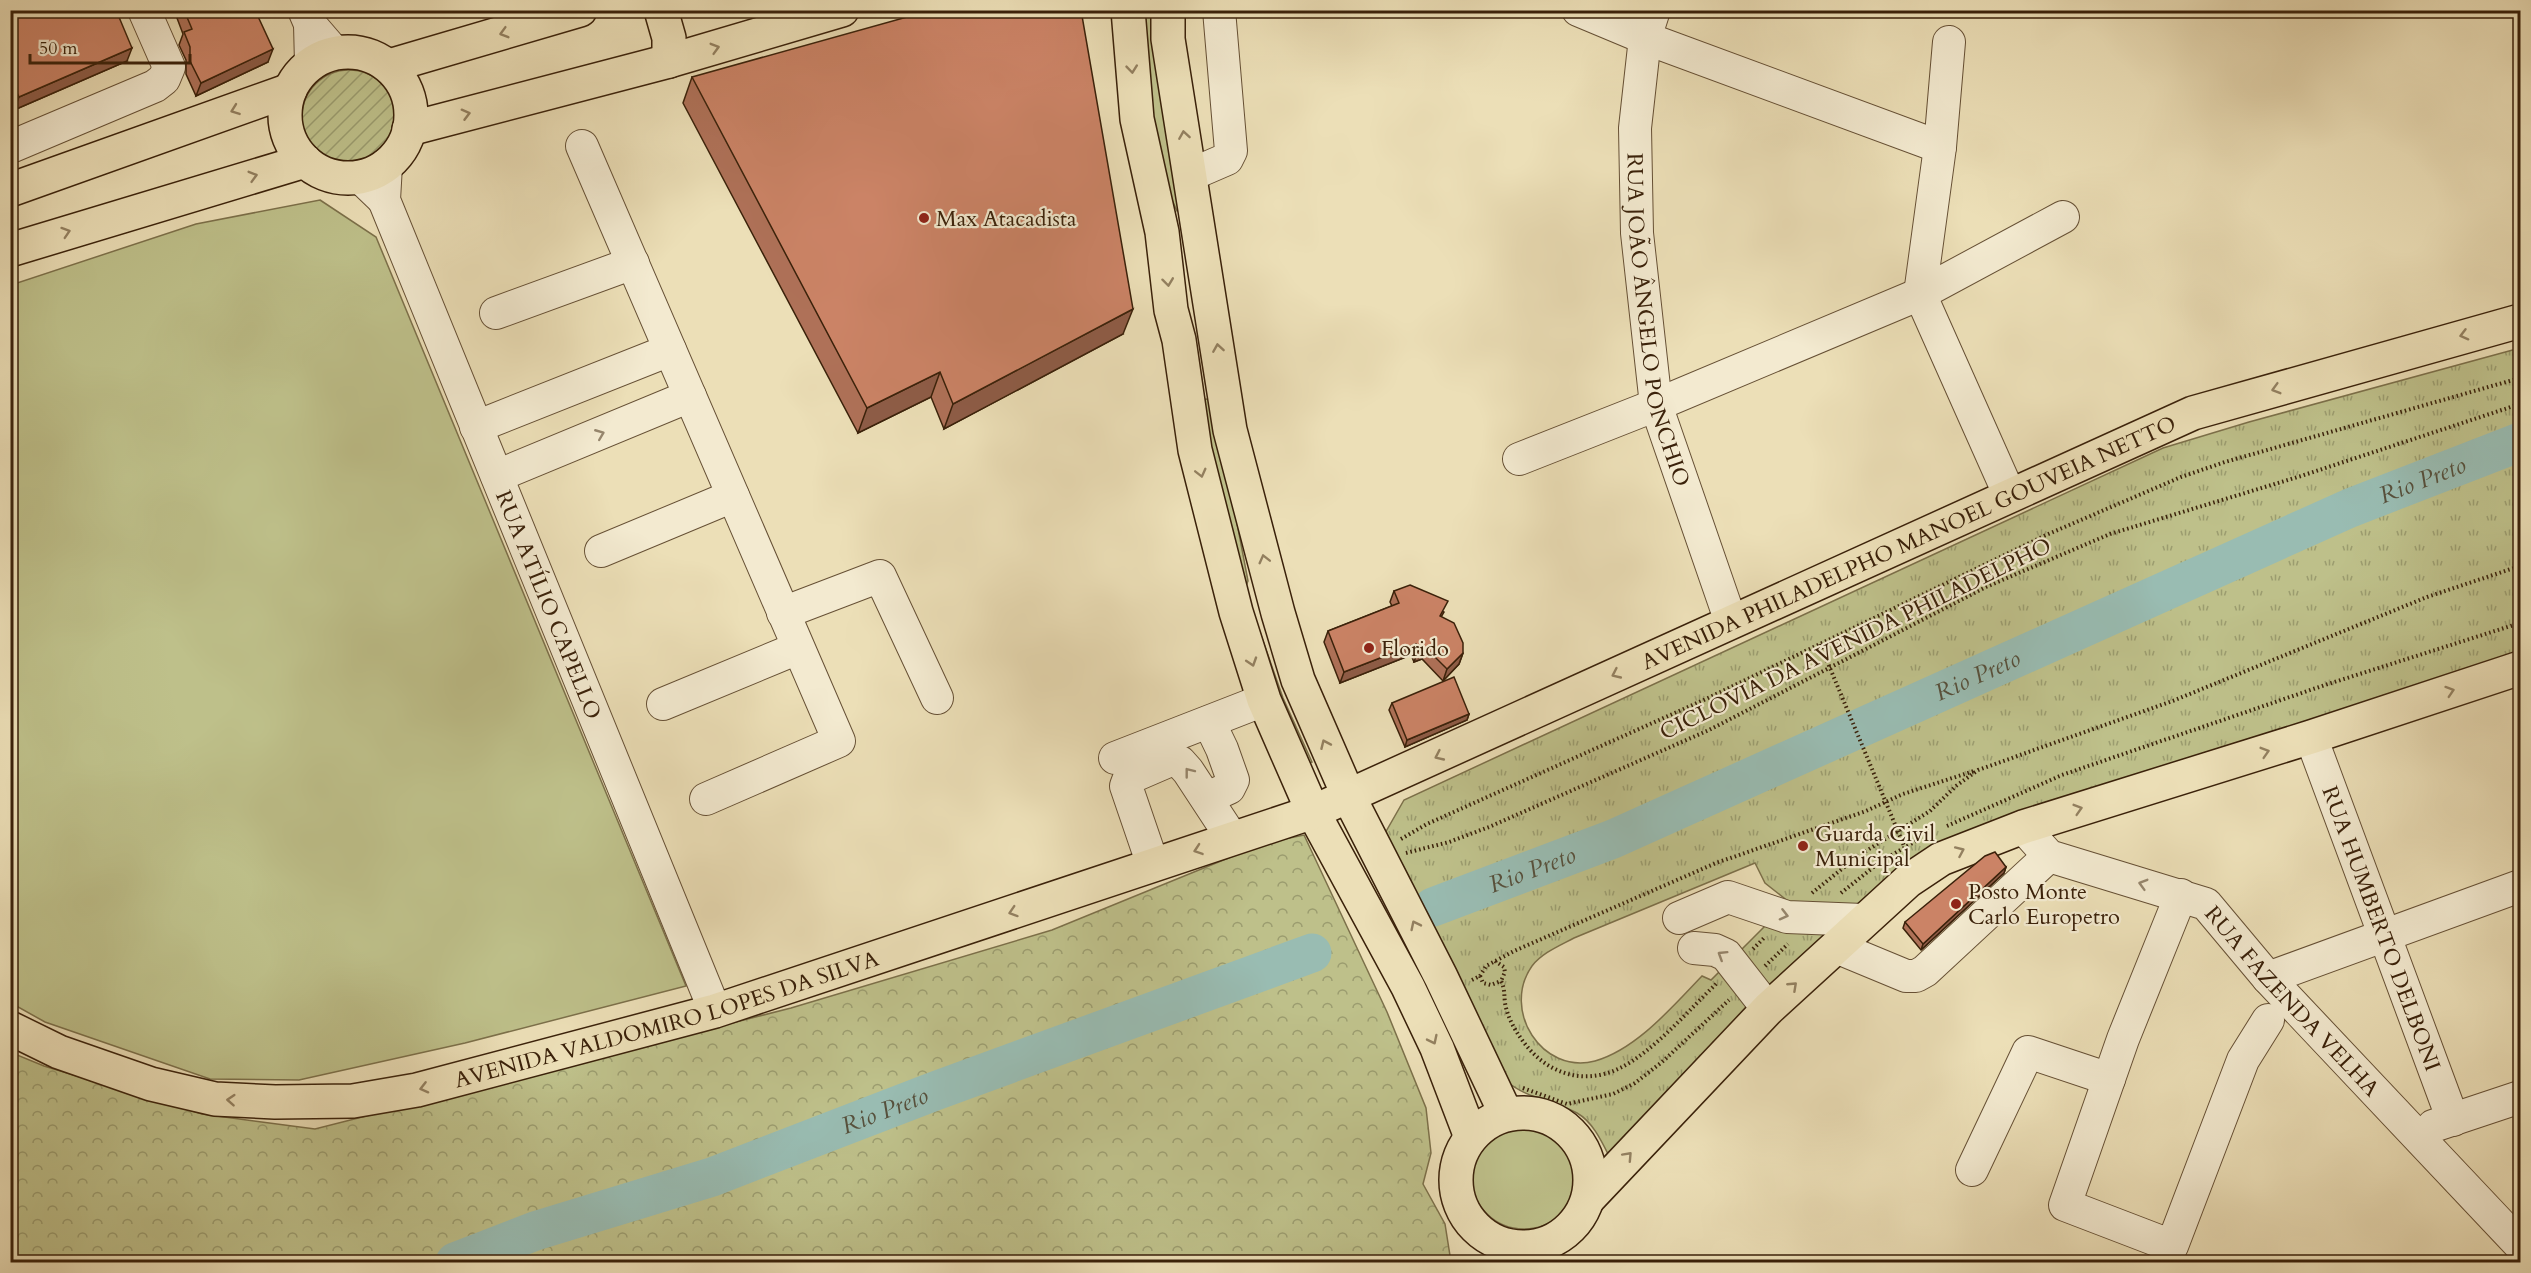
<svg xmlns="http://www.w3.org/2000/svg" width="2531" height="1273" viewBox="0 0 2531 1273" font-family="Cardo,serif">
	<defs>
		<pattern id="forest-crowns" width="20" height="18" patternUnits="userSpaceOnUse" patternTransform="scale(1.5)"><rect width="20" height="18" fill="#bec08a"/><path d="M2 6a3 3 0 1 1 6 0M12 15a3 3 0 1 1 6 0" fill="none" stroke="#9b9c6f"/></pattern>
		<pattern id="park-tufts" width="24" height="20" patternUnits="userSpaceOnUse" patternTransform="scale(1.5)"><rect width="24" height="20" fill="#bec08a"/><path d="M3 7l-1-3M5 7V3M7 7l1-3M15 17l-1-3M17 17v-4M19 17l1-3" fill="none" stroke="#9b9c6f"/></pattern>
		<pattern id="garden-furrows" width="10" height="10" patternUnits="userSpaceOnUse" patternTransform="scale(1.5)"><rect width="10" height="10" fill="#bec08a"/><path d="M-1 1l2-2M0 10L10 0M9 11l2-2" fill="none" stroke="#9b9c6f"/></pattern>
	</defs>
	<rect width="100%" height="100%" fill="#ecdfb7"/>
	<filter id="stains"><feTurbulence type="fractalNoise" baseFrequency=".00333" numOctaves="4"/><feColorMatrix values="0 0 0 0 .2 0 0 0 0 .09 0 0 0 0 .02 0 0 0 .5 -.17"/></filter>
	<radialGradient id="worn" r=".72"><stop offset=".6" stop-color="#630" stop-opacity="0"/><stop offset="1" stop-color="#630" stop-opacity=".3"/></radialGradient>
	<path fill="#bec08a" stroke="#7c704a" stroke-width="1.5" d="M1136 11H1155L1185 198 1177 211 1168 191 1136 47Z
		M320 200 376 237 686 986 465 1043 299 1080 210 1079 45 1022 11 1003V285L196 224Z
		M1207 399 1214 402 1248 581 1246 586 1238 589 1200 400Z
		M1251 614 1256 621 1283 698 1312 762 1302 766Z
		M1471 1176a53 53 0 1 1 106 0a53 53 0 1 1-106 0Z"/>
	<path fill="url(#forest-crowns)" stroke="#7c704a" stroke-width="1.5" d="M1304 835 1387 1012 1426 1108 1431 1153 1423 1184 1445 1224 1451 1262H11L10 1052 44 1066 202 1114 315 1129 791 1008 1052 930 1265 843Z"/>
	<path fill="url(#park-tufts)" stroke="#7c704a" stroke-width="1.5" fill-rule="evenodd" d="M2520 348V651L1993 827 1610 1158C1602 1142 1593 1122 1577 1113 1552 1099 1528 1100 1505 1080L1384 835 1404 800 2163 448 2249 422ZM1755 863 1765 883 1789 902 1711 980 1702 976C1673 1006 1637 1049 1595 1061 1542 1075 1501 1010 1532 966 1542 953 1559 946 1574 938Z"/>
	<path fill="url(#garden-furrows)" stroke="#7c704a" stroke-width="1.5" d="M302 117a47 47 0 1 1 94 0a47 47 0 1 1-94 0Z"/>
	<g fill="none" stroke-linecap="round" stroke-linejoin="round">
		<g stroke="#99bcb2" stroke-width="39">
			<path id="s1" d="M1433 907 1613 839 2350 508 2520 442"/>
			<path id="s2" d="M455 1262 535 1231 712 1177 935 1091 1312 953"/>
		</g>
		<defs>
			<g id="minor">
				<path d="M304 10 310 24 335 53"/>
				<path d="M1578 10 1645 38 1940 147"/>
				<path id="s3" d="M1654 10 1645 38 1635 128 1637 233 1656 405 1731 622"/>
				<path d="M310 24 311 64"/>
				<path d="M1949 42 1940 147 1920 294 2010 496"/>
				<path d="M10 145 13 146 155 86 164 79 169 67 144 10"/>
				<path d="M582 146 839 741 706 799"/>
				<path id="s4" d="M386 165 384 200 715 1011"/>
				<path d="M1190 175 1227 159 1231 151 1219 10"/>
				<path d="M360 177 384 200"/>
				<path d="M496 313 633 263"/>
				<path d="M476 427 670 350"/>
				<path d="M1519 459 1656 405 1920 294 2063 217"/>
				<path d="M497 476 690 396"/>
				<path d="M601 551 733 496"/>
				<path d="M783 613 880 576 937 698"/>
				<path d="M663 704 798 648"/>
				<path id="s5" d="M2311 737 2453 1120"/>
				<path d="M1115 758 1264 700"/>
				<path d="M1207 798 1229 788 1233 780 1222 749 1209 722"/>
				<path id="s6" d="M2023 827 2049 856 2206 904 2268 978 2520 1245"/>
				<path d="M1153 865 1126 786 1129 778 1173 759 1180 762 1188 771 1232 838"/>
				<path d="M2181 895 2123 1039 2065 1205 2172 1246 2243 1060 2268 1020"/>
				<path d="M1679 918 1728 897 1787 917 1863 920"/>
				<path d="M1836 947 1906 976H1916L1925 971 2049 856"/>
				<path d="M1694 948 1715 950 1726 955 1768 1009"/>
				<path d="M2268 978 2520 886"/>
				<path d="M2433 1126 2520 1097"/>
				<path d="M1972 1170 2028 1052 2109 1079"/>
			</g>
			<g id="major">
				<path d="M661 10 669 38V61"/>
				<path d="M1128 10 1137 119 1162 232 1171 310 1179 340 1195 450 1236 612 1264 700 1313 812 1408 987 1437 1048 1471 1137"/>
				<path d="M1168 10V39L1230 430 1278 613 1298 680 1349 797 1441 977 1506 1114"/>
				<circle cx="348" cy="115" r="63"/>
				<path d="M389 66 580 10"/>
				<path d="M409 129 669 61 842 10"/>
				<path d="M10 190 290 90"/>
				<path d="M10 250 305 161"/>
				<path id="s7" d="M10 1028 59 1052 151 1084 215 1099 275 1102 353 1101 417 1090 715 1011 1313 812 2193 413 2520 321"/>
				<circle cx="1523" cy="1180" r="67"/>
				<path d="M1588 1199 1768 1009 1908 881 1941 859 2023 827 2311 737 2520 668"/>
			</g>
		</defs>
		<use href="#minor" stroke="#665035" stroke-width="34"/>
		<use href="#major" stroke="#3a210a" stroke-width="36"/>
		<path stroke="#3a210a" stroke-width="4" stroke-dasharray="1.5 3" stroke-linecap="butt" d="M1820 644 1904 846
			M1947 826 2062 775 2325 685 2520 623
			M1401 839 1427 824 1706 699 2046 535 2181 477 2225 462 2520 378
			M1406 853 1449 842 1489 827 1709 730 1986 587 2110 534 2301 476 2520 404
			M1812 893 1858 856 1930 811 1956 786 1978 770 2175 700 2427 597 2520 566
			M1841 893 1880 862 1921 838
			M1753 949 1765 937
			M1495 961 1504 967 1505 972 1501 981
			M1765 966 1788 944
			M1480 976 1486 966 1514 951 1716 863 1866 811 1903 794 1974 771
			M1472 980 1480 976 1483 983 1491 985 1501 981C1505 989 1504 995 1505 1003 1507 1015 1513 1027 1520 1037 1543 1072 1581 1087 1620 1068 1653 1052 1690 1009 1717 983
			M1523 1088 1567 1104 1613 1094 1635 1083 1662 1062 1729 1000"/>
		<use href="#minor" stroke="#f3ead0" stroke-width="32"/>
		<use href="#major" stroke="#ecdfb7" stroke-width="33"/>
	</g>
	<path fill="#af7158" stroke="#3a210a" stroke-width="1.5" d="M174 10H255L268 62 196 96 186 74V60L179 45 183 34Z
		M10 13 127 61 14 110 10 102Z
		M692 77 1123 334 944 429 931 397 858 433 683 103Z
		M1394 591 1444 612 1441 617 1463 653 1459 664 1443 681 1422 659 1414 662 1411 655 1340 683 1324 642 1328 631 1392 606 1390 602Z
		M1392 703 1469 714 1467 720 1405 747 1389 710Z
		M2006 867 2004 873 1921 950 1903 928 1905 922Z"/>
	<path fill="#8e5c47" stroke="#3a210a" stroke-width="1.5" d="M132 48 127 61 14 110 19 97Z
		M273 49 268 62 196 96 201 83Z
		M1133 309 1123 334 944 429 953 404Z
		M940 372 931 397 858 433 867 408Z
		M1416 644 1411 655 1340 683 1344 672Z
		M1426 648 1422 659 1414 662 1418 651Z
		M1463 653 1459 664 1443 681 1447 669Z
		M1469 714 1467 720 1405 747 1407 740Z
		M2006 867 2004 873 1921 950 1923 944Z"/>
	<path fill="#cb8366" stroke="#3a210a" stroke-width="1.5" d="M16 10H116L132 48 19 97 10 77V13Z
		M184 10H255L273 49 201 83 190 61V47L184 32 192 29Z
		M932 10H1081L1133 309 953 404 940 372 867 408 692 77Z
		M1410 585 1448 601 1440 616 1454 623 1463 643V653L1447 669 1426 648 1418 651 1416 644 1344 672 1328 631 1399 603 1394 591Z
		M1454 677 1469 714 1407 740 1392 703Z
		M1995 852 2006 867 1923 944 1905 922 1985 856Z"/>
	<defs><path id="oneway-chevron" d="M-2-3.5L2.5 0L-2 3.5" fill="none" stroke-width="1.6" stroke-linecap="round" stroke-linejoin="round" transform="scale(1.5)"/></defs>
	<g stroke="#938060">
		<use href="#oneway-chevron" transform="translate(504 33) rotate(164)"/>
		<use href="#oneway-chevron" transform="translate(715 48) rotate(-16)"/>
		<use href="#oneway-chevron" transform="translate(1132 69) rotate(84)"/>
		<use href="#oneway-chevron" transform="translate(235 110) rotate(160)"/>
		<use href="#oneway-chevron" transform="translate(466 114) rotate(-15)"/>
		<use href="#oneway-chevron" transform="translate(1184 135) rotate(-99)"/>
		<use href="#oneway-chevron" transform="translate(253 176) rotate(-16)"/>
		<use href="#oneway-chevron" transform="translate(66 232) rotate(-18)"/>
		<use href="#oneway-chevron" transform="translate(1168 282) rotate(83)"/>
		<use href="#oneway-chevron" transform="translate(2464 335) rotate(165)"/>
		<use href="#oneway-chevron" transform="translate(1218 348) rotate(-99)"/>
		<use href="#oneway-chevron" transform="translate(2276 389) rotate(164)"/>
		<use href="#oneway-chevron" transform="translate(1201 473) rotate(76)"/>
		<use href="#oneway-chevron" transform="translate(1264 559) rotate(-104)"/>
		<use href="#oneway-chevron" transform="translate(1252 662) rotate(72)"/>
		<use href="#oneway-chevron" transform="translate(1616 674) rotate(155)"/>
		<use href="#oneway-chevron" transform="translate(2450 691) rotate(-18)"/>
		<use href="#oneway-chevron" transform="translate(1325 744) rotate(-114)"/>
		<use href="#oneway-chevron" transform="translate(2265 752) rotate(-17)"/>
		<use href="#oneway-chevron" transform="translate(1439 756) rotate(155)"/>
		<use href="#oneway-chevron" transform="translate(2078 809) rotate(-17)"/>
		<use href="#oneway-chevron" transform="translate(1198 850) rotate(161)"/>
		<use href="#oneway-chevron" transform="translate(1960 851) rotate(-24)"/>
		<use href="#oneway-chevron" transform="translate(1013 912) rotate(162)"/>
		<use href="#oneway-chevron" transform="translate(1415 925) rotate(-116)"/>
		<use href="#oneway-chevron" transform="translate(1793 986) rotate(-43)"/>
		<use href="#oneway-chevron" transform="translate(1433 1040) rotate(64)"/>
		<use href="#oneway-chevron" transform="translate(424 1088) rotate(166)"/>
		<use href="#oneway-chevron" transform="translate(231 1100) rotate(-176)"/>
		<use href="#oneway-chevron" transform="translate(1628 1156) rotate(-47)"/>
	</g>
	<g stroke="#96866d">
		<use href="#oneway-chevron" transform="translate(600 434) rotate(-22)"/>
		<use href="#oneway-chevron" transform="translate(1189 772) rotate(-128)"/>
		<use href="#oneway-chevron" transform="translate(2143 884) rotate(-164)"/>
		<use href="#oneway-chevron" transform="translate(1784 915) rotate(14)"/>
		<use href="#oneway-chevron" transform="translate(1722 955) rotate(-148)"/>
	</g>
	<g fill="#8f2418" stroke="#f3ead0" stroke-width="2">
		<circle cx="924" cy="218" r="6"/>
		<circle cx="1369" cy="648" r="6"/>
		<circle cx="1803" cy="846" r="6"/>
		<circle cx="1956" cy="904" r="6"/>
	</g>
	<g text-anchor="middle" stroke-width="4.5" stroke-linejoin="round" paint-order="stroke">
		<g font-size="22" fill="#3a210a" stroke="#f3ead0" text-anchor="start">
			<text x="936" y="226">Max Atacadista</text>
			<text x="1381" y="656">Florido</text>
			<text x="1815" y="841">Guarda Civil<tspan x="1815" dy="25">Municipal</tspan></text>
			<text x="1968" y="899">Posto Monte<tspan x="1968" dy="25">Carlo Europetro</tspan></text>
		</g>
		<g font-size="22" fill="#3a210a" stroke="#f3ead0">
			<text dy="8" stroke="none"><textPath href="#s3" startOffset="314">RUA JOÃO ÂNGELO PONCHIO</textPath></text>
			<text dy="8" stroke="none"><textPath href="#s7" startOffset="2013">AVENIDA PHILADELPHO MANOEL GOUVEIA NETTO</textPath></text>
			<text dy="8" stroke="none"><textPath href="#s4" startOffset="472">RUA ATÍLIO CAPELLO</textPath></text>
			<text transform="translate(1855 638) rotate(-26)" y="8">CICLOVIA DA AVENIDA PHILADELPHO</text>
			<text dy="8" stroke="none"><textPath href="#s5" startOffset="204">RUA HUMBERTO DELBONI</textPath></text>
			<text dy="8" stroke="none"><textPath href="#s6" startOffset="333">RUA FAZENDA VELHA</textPath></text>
			<text dy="8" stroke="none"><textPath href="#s7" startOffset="680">AVENIDA VALDOMIRO LOPES DA SILVA</textPath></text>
		</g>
		<g font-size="24" font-style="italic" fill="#56503c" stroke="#f3ead0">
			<text dy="8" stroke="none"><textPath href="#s1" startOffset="1078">Rio Preto</textPath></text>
			<text dy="8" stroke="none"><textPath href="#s1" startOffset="592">Rio Preto</textPath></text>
			<text dy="8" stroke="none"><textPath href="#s1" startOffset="106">Rio Preto</textPath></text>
			<text dy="8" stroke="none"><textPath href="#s2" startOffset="456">Rio Preto</textPath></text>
		</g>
	</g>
	<rect width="2531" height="1273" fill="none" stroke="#ecdfb7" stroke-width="36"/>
	<rect x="12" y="12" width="2507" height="1249" fill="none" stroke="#3a210a" stroke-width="3"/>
	<rect x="18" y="18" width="2495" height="1237" fill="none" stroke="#3a210a" stroke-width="1.5"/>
	<path d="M30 54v9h160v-9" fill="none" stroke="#3a210a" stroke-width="3"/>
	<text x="39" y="54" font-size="18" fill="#3a210a" stroke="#f3ead0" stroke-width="4.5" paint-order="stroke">50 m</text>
	<rect width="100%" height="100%" filter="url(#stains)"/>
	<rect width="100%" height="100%" fill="url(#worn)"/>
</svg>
